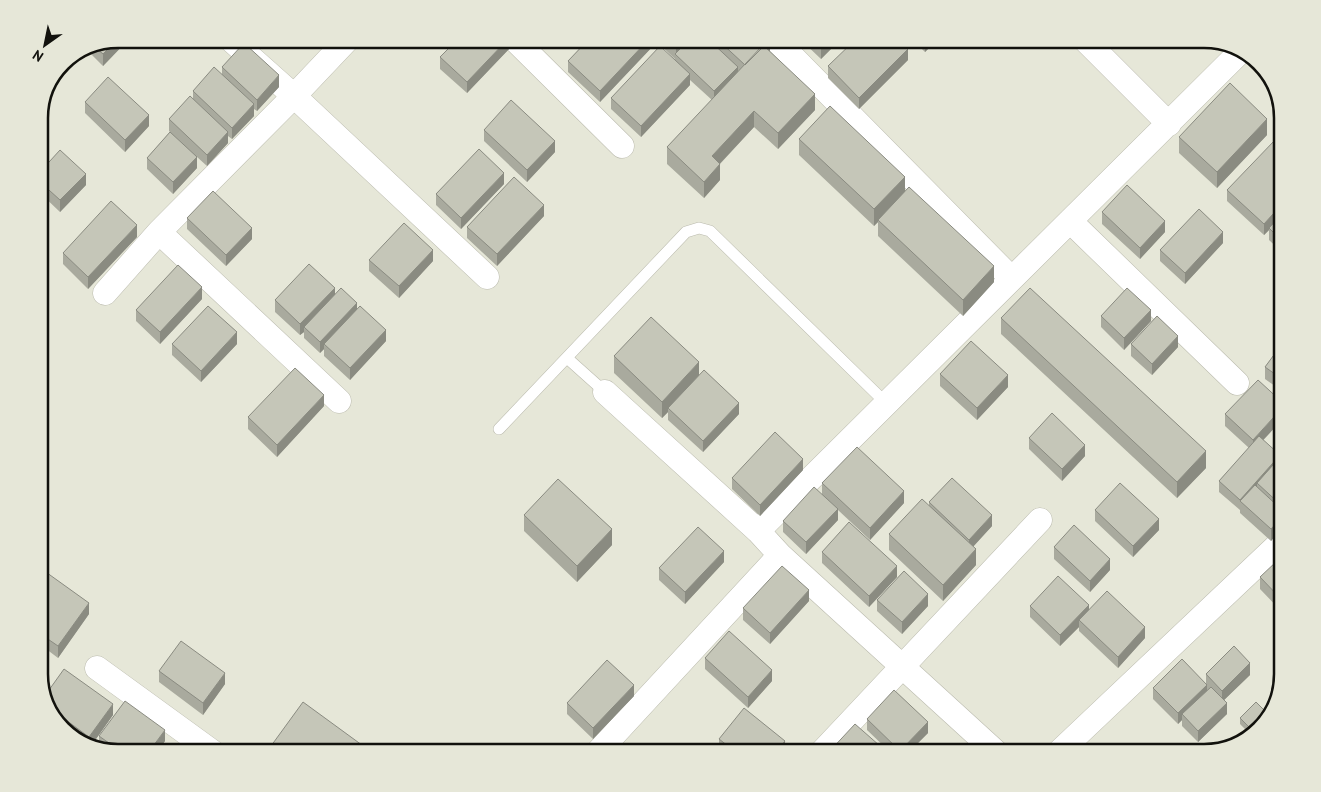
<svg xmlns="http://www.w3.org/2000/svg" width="1321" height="792" viewBox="0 0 1321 792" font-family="'PT Sans',sans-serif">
	<rect width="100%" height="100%" fill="#e6e7d8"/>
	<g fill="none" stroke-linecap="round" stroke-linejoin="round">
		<defs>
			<path id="service" d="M567 358 605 392
				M499 429 686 232 699 228 710 231 886 403"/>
			<path id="minor" d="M230 39 294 96 159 232 339 401
				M348 39 294 96 487 277
				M514 39 622 146
				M775 39 1011 278
				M1084 39 1169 124
				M1070 221 1237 383
				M105 293 159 232
				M605 392 758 531 780 555 997 753
				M758 531 1243 49
				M97 668 214 753
				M597 753 780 555
				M821 753 1040 520
				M1058 753 1282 541"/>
		</defs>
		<use href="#service" stroke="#bbbbae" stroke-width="12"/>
		<use href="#minor" stroke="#bbbbae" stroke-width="25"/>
		<use href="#service" stroke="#fff" stroke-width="11"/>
		<use href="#minor" stroke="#fff" stroke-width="24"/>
	</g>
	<path fill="#a9aa9e" d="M117 39H129L103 66 88 51Z
		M420 39H432L427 45Z
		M509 39V49L467 93 440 69V57Z
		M589 39H768L769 51 815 110 778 149 754 127 720 164V180L704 198 667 164V147L712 100 690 80V85L641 137 611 109V98L675 60V59L654 39V45L600 102 568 72V61Z
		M800 39H841L821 59Z
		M912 39H938L925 52Z
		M908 60 859 109 828 78V66Z
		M222 67 279 87 257 111 254 109V116L232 139 228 136V143L207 166 197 157V168L173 194 147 169V158L170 132 169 131V119L193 98V91L222 74Z
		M85 102 149 126 125 152 85 113Z
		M484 130 555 152 527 182 484 141Z
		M1267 135 1217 188 1179 153V137Z
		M799 139 905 192 994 282 963 316 878 236V222L874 226 799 155Z
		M1282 147V252L1269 240V230L1264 235 1227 201V190Z
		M39 173 86 185 60 212 39 192Z
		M504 184 461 229 436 205V194Z
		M1102 212 1165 232 1140 259 1102 224Z
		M544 216 497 266 467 238V227Z
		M187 218 252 239 226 266 187 229Z
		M137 237 88 289 63 264V253Z
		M1223 243 1185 284 1160 261V250Z
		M369 260 433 261 399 298 369 271Z
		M335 294 357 309 386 341 350 380 324 356V349L320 353 304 338V332L300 335 275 312V300Z
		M202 299 160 344 136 321V310Z
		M1101 316 1151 321 1124 350 1101 327Z
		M1001 318 1206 468 1177 498 1001 334Z
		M172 344H237L201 382 172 355Z
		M1131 344 1178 347 1152 375 1131 356Z
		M1282 344V391L1265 379V367Z
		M614 356 699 375 739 414 703 452 668 420V412L662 418 614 373Z
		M940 374 1008 387 977 420 940 386Z
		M324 406 277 457 248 429V417Z
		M1225 414 1263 440 1280 458 1282 457V528L1271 541 1240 513V510L1219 492V481L1249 448 1225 426Z
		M1029 438 1085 456 1062 481 1029 449Z
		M803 470 760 516 732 489V478Z
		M822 483 904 503 870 540 838 510V520L806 554 783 532V521L822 494Z
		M929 502 992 526 973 547 976 565 943 601 889 550V534L929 505Z
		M1095 510 1159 530 1133 557 1095 521Z
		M524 515 612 545 577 582 524 531Z
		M1054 547 1110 570 1090 592 1054 559Z
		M822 552 897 577 869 607 822 563Z
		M724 562 685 604 659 580V568Z
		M1282 567V612L1260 589V577Z
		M39 576 89 614 58 658 41 645V649L39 651Z
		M877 600 928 606 902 634 877 611Z
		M809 601 770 644 743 620V608Z
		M1030 606 1089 609 1145 638 1118 668 1079 631V627L1060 646 1030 617Z
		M705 658 772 681 748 708 705 669Z
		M159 671 225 684 203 715 159 682Z
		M1206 674 1250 675 1224 700 1227 714 1198 742 1182 726V720L1178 724 1153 699V688L1206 684Z
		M634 696 593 739 567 714V703Z
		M44 697 113 715 91 746 85 744 67 732 49 714Z
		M1270 716 1251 735 1240 724V718Z
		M867 719 928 733 908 753H891L867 730Z
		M99 736 165 741 156 753H117L102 749 99 747Z
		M719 739 785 753H723L719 750Z
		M271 746 366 753H271Z"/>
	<path fill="#8a8b81" d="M118 39H129L103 66V54Z
		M427 39H432L427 45Z
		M508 39H509V49L467 93V82Z
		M649 39H654V45L600 102V91Z
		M685 39H696L676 56V49Z
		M830 39H841L821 59V48Z
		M927 39H938L925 52V41Z
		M770 40V51L745 66Z
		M908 49V60L859 109V98Z
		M738 67V78L714 103V91Z
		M690 74V85L641 137V126Z
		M279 75V87L257 111V100Z
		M815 94V110L778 149V133Z
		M254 104V116L232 139V128Z
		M754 111V127L712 172V156Z
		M149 115V126L125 152V140Z
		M1267 119V135L1217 188V172Z
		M228 132V143L207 166V155Z
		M555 141V152L527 182V170Z
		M197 157V168L173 194V182Z
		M720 164V180L704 198V182Z
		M504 173V184L461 229V218Z
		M86 174V185L60 212V200Z
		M905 177V193L878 220V222L874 226V209Z
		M1282 204V216L1269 228V230L1264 235V224Z
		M544 205V216L497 266V254Z
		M1165 221V232L1140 259V248Z
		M137 225V237L88 289V277Z
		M252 228V239L226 266V255Z
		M1223 232V243L1185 284V273Z
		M433 250V261L399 298V286Z
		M994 266V282L963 316V300Z
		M202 287V299L160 344V332Z
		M335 288V299L304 327V332L300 335V324Z
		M357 303V314L324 344V349L320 353V342Z
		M1151 310V321L1124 350V338Z
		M386 330V341L350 380V368Z
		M237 332V344L201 382V371Z
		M1178 336V347L1152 375V364Z
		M699 362V378L668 408V412L662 418V402Z
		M1008 375V387L977 420V408Z
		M324 395V406L277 457V445Z
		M739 403V414L703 452V441Z
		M1282 408V420L1253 451V440Z
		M1085 445V456L1062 481V469Z
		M1206 451V468L1177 498V482Z
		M1280 455V466L1257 483V492L1240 501V511V500Z
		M803 459V470L760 516V505Z
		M904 491V503L870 540V528Z
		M838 509V520L806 554V542Z
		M992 515V526L969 551V540Z
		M1282 517V528L1271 541V529Z
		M1159 519V530L1133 557V546Z
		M612 529V545L577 582V566Z
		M976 549V565L943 601V585Z
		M724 551V562L685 604V592Z
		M1110 559V570L1090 592V581Z
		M897 566V577L869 607V596Z
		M809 590V601L770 644V633Z
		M928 594V606L902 634V622Z
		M89 603V614L58 658V646Z
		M1089 605V616L1079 620V627L1060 646V635Z
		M1145 627V638L1118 668V657Z
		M41 637V649L39 651V640Z
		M1250 663V675L1222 702V691Z
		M772 670V681L748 708V697Z
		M225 673V684L203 715V703Z
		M634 685V696L593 739V728Z
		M1207 685V696L1182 714V720L1178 724V713Z
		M1227 703V714L1198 742V731Z
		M113 704V715L91 746H89V737Z
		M928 722V733L908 753H900V751Z
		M165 730V741L156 753H148Z
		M785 741V753H775Z
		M366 748V753H362Z"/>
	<path fill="#c5c6b8" stroke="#8a8b81" d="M117 39H118L103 54 96 48Z
		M458 39H508L467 82 440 57Z
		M589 39H649L600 91 568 61Z
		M665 39H685L676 49Z
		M690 39H708L738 67 714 91 675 54Z
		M717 39H768L770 40 745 65Z
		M812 39H830L821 48Z
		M856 39H898L908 49 859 98 828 66Z
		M244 43 279 75 257 100 222 67Z
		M763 45 815 94 778 133 754 111 712 156 720 164 704 182 667 147Z
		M660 46 690 74 641 126 611 98Z
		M214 67 254 104 232 128 193 91Z
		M108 77 149 115 125 140 85 102Z
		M1230 83 1267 119 1217 172 1179 137Z
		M190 96 228 132 207 155 169 119Z
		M511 100 555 141 527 170 484 130Z
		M830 106 905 177 874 209 799 139Z
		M170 132 197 157 173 182 147 158Z
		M1275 140 1282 147V204L1264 224 1227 190Z
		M479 149 504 173 461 218 436 194Z
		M60 150 86 174 60 200 39 181V173Z
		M514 177 544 205 497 254 467 227Z
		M1127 185 1165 221 1140 248 1102 212Z
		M909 187 994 266 963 300 878 220Z
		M213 191 252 228 226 255 187 218Z
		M111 201 137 225 88 277 63 253Z
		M1199 209 1223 232 1185 273 1160 250Z
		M1282 214V241L1269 228Z
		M404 223 433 250 399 286 369 260Z
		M309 264 335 288 300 324 275 300Z
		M178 265 202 287 160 332 136 310Z
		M341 288 357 303 320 342 304 327Z
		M1030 288 1206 451 1177 482 1001 318Z
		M1127 288 1151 310 1124 338 1101 316Z
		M208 306 237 332 201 371 172 344Z
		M360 306 386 330 350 368 324 344Z
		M1157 316 1178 336 1152 364 1131 344Z
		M651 317 699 362 662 402 614 356Z
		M971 341 1008 375 977 408 940 374Z
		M1282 344V379L1265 367Z
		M295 368 324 395 277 445 248 417Z
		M704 370 739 403 703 441 668 408Z
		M1258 380 1282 402V408L1253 440 1225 414Z
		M1052 413 1085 445 1062 469 1029 438Z
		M775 432 803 459 760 505 732 478Z
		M1259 436 1280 455 1240 500 1219 481Z
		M857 447 904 491 870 528 822 483Z
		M1281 456 1282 457V506L1257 483Z
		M952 478 992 515 969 540 929 502Z
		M558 479 612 529 577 566 524 515Z
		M1120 483 1159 519 1133 546 1095 510Z
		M1255 485 1282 510V517L1271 529 1240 501Z
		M814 487 838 509 806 542 783 521Z
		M922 499 976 549 943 585 889 534Z
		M849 522 897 566 869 596 822 552Z
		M1074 525 1110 559 1090 581 1054 547Z
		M698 527 724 551 685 592 659 568Z
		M1277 561 1282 567V600L1260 577Z
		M782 566 809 590 770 633 743 608Z
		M43 570 89 603 58 646 39 633V576Z
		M904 571 928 594 902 622 877 600Z
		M1058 576 1089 605 1060 635 1030 606Z
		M1107 591 1145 627 1118 657 1079 620Z
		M729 631 772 670 748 697 705 658Z
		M181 641 225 673 203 703 159 671Z
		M1234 646 1250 663 1222 691 1206 674Z
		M1182 659 1207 685 1178 713 1153 688Z
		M607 660 634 685 593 728 567 703Z
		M64 669 113 704 89 737 47 706 44 697Z
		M1211 687 1227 703 1198 731 1182 714Z
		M894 690 928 722 900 751 867 719Z
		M125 701 165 730 148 753H123L99 736Z
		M303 702 366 748 362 753H281L271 746Z
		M1256 702 1270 716 1254 732 1240 718Z
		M744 708 785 741 775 753H737L719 739Z
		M855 724 888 753H828Z"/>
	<path d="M0 0H1321V792H0ZM118 48H1204A70 70 0 0 1 1274 118V674A70 70 0 0 1 1204 744H118A70 70 0 0 1 48 674V118A70 70 0 0 1 118 48Z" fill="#e6e7d8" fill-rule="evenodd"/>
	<path fill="none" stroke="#12120d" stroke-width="2.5" d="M118 48H1204A70 70 0 0 1 1274 118V674A70 70 0 0 1 1204 744H118A70 70 0 0 1 48 674V118A70 70 0 0 1 118 48Z"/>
	<g transform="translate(45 45) rotate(213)" stroke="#e6e7d8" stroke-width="4" paint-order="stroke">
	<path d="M0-4L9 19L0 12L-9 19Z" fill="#12120d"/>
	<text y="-8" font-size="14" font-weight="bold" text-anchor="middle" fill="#12120d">N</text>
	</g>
</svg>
